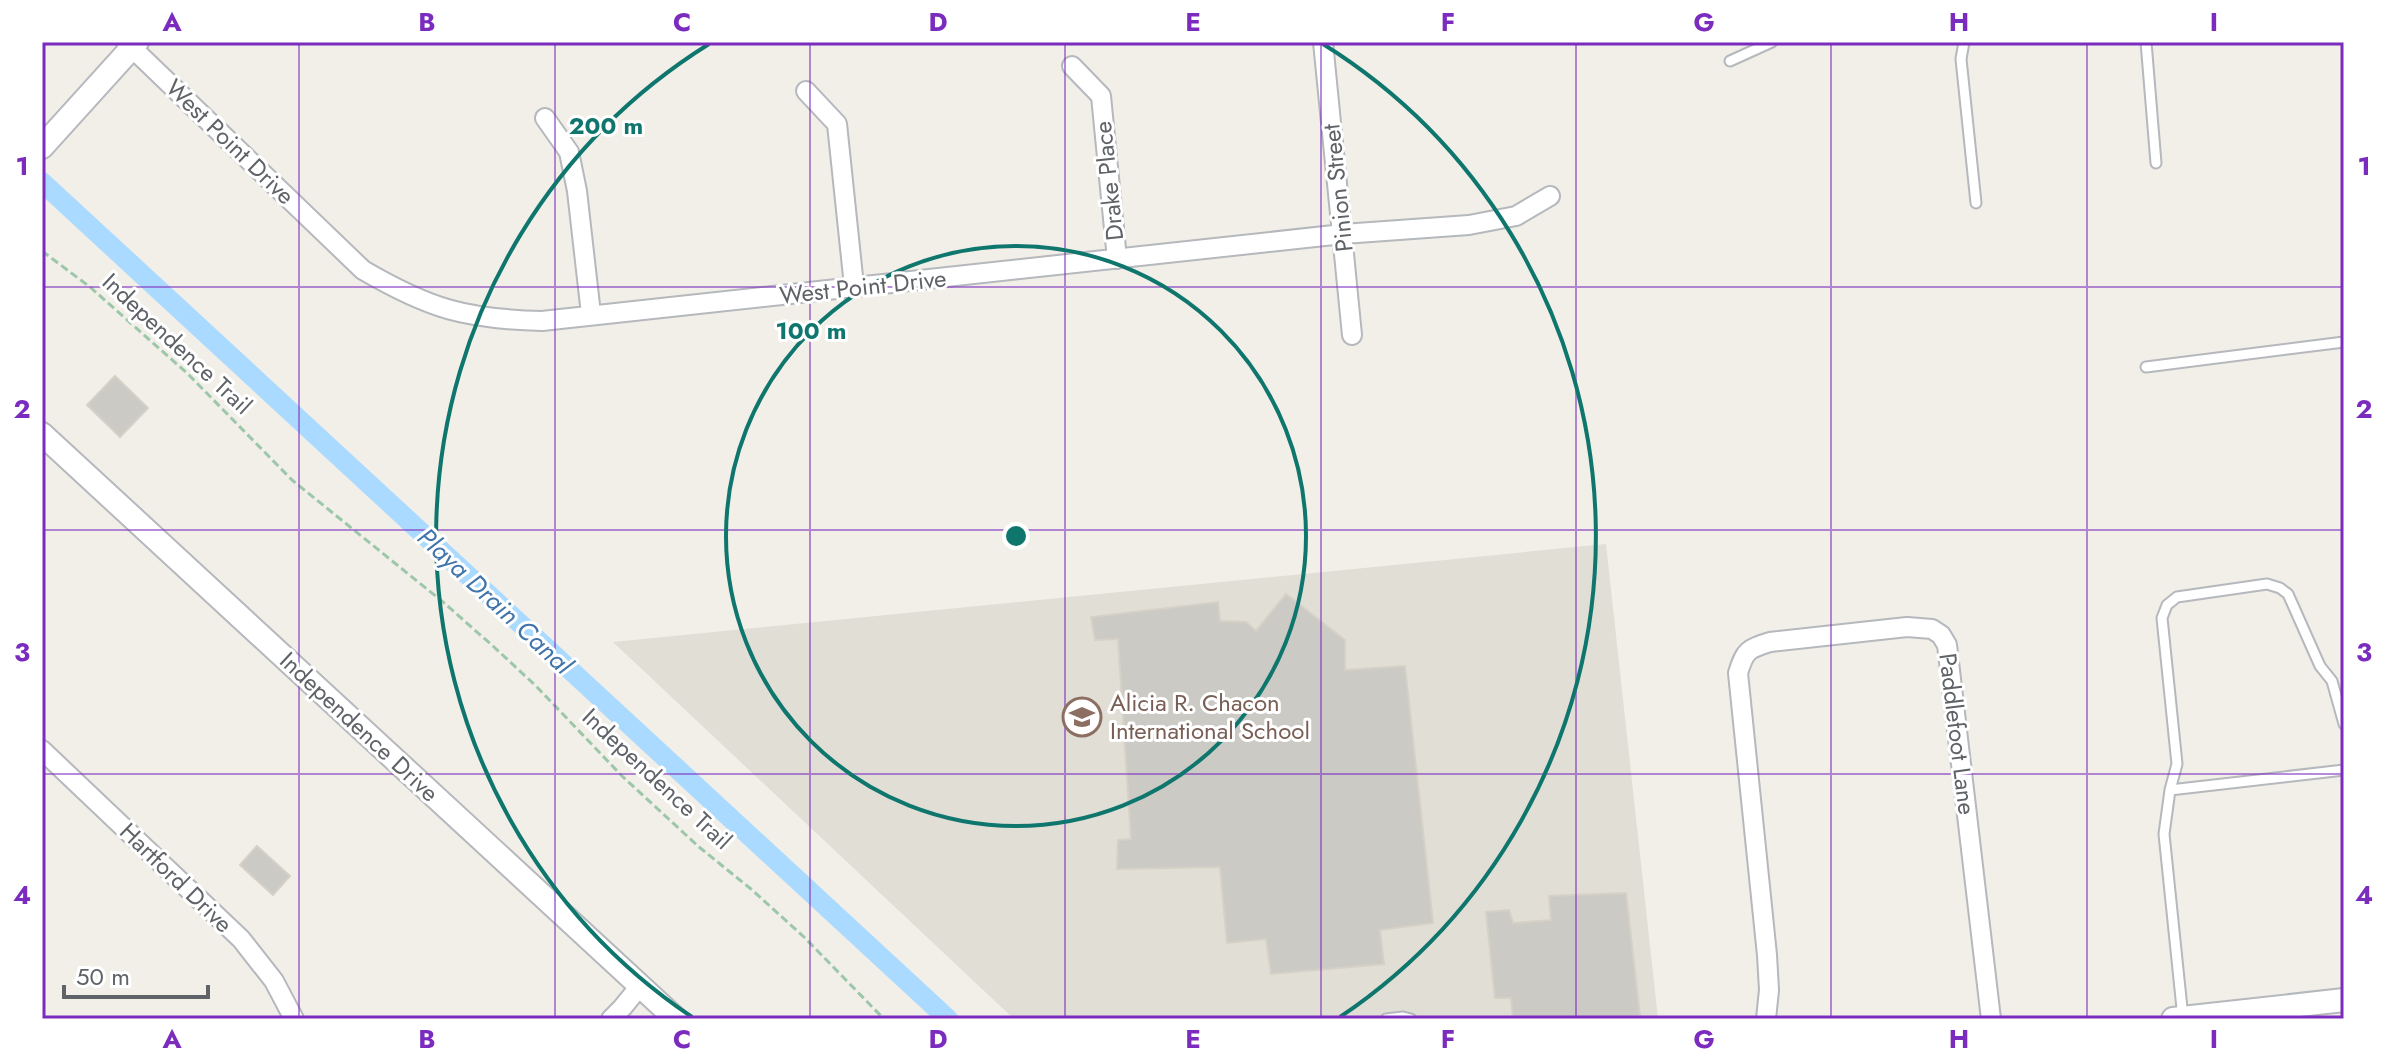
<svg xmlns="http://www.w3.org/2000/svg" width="2386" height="1061" viewBox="0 0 2386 1061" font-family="Jost,sans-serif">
	<rect width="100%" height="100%" fill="#f1efe8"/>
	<path fill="#e1ded6" d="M1606 544 1658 1019H1014L613 642Z"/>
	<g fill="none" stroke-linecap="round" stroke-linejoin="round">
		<path stroke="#aadaff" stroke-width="20" d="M42 182 948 1019"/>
	</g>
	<path fill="#cccac5" stroke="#d6d1c6" stroke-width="2" d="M115 376 148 408 120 437 87 405Z
		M1286 594 1345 640V670L1405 666 1433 923 1380 930 1384 964 1271 974 1266 939 1227 943 1220 867 1117 869 1118 840 1131 839 1118 639 1095 640 1091 617 1218 602 1220 621 1246 622 1256 631Z
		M257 846 290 876 273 895 240 865Z
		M1626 893 1640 1016 1605 1019H1513L1511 998H1495L1486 912 1509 910 1513 923 1551 920 1549 896Z"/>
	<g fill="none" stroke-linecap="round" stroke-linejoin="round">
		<defs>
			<path id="service" d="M1964 42 1961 59 1976 203
				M2146 42 2156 163
				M1730 61 1772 42
				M2146 367 2344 342
				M2170 790 2344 770
				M2183 1018 2164 834 2170 790 2177 764 2162 618 2167 605 2177 597 2267 584 2280 588 2288 594 2320 666 2332 681 2344 724
				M1386 1019 1403 1017 1411 1019"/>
			<path id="minor" d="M126 42 363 270C430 309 465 319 542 321L1343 234 1469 225 1516 216 1550 196
				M1323 42 1352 335
				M1072 66 1101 96 1117 259
				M806 91 837 124 854 286
				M545 118 569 152 577 191 591 314
				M42 750 241 939 274 981 294 1019
				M611 1019 622 1008 640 986
				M1766 1019 1769 990 1767 955 1738 673C1745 650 1748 649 1770 642L1907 627 1932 629 1941 635 1947 645 1991 1019"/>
			<path id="tertiary" d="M42 147 137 42
				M42 434 676 1019
				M2173 1019 2344 1000"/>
		</defs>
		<use href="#service" stroke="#b5b8bc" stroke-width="13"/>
		<use href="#minor" stroke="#b5b8bc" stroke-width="22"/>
		<use href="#tertiary" stroke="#b5b8bc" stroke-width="26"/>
		<path stroke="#9cc7a9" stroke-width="3" stroke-dasharray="8 4" stroke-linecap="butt" d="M42 251 90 287 188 374 292 480 443 602 494 647 536 686 622 776 699 847 751 889 804 937 884 1019"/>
		<use href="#service" stroke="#fff" stroke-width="9"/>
		<use href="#minor" stroke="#fff" stroke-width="18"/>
		<use href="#tertiary" stroke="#fff" stroke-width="22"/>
	</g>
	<path fill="none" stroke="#7b2cbf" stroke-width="2" stroke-opacity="0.55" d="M299 42V1019M555 42V1019M810 42V1019M1065 42V1019M1321 42V1019M1576 42V1019M1831 42V1019M2087 42V1019M42 287H2344M42 530H2344M42 774H2344"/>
	<g fill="none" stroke="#0f766e" stroke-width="4">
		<circle cx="1016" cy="536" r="290"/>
		<path d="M692 1017A580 580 0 0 1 709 44M1323 44A580 580 0 0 1 1340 1017"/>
	</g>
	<defs>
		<symbol id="school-ring" viewBox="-11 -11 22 22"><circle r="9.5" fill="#fff" stroke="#8d6e63" stroke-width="1.5"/><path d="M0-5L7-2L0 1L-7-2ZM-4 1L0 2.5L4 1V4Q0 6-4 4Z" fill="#8d6e63"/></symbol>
	</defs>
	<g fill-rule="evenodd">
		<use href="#school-ring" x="1060" y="695" width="44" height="44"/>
	</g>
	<g text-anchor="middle" stroke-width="6" stroke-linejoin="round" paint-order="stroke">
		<g font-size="24" fill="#5f6368" stroke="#fff">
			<text transform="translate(230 142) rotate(44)" y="8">West Point Drive</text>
			<text transform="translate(1109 181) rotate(-96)" y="8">Drake Place</text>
			<text transform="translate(1338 188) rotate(-96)" y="8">Pinion Street</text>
			<text transform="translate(863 287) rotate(-6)" y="8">West Point Drive</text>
			<text transform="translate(177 344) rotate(43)" y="8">Independence Trail</text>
			<text transform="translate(359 727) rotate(43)" y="8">Independence Drive</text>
			<text transform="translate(1957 734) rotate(83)" y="8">Paddlefoot Lane</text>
			<text transform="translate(657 779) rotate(43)" y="8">Independence Trail</text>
			<text transform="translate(176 878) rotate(44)" y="8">Hartford Drive</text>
		</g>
		<g font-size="24" fill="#785e54" stroke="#fff" text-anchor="start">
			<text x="1110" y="711">Alicia R. Chacon<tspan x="1110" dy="28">International School</tspan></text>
		</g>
		<g font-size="26" font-style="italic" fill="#4174aa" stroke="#fff">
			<text transform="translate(495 601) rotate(43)" y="9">Playa Drain Canal</text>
		</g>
	</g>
	<circle cx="1016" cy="536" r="12" fill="#0f766e" stroke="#fff" stroke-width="4"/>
	<g font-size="24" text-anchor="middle" font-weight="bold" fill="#0f766e" stroke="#fff" stroke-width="6" stroke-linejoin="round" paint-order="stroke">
		<text x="606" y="134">200 m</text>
		<text x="811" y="339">100 m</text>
	</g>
	<rect width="2386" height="1061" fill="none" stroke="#ffffff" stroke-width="88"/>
	<path d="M64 985v12h144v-12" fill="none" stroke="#5f6368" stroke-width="4"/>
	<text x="76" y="985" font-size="24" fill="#5f6368" stroke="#ffffff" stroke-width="6" paint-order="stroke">50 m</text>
	<rect x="44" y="44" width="2298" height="973" fill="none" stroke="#7b2cbf" stroke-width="3"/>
	<g font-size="26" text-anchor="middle" font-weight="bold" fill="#7b2cbf">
		<text x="172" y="31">A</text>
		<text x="427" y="31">B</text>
		<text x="682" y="31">C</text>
		<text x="938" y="31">D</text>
		<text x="1193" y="31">E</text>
		<text x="1448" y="31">F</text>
		<text x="1704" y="31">G</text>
		<text x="1959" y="31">H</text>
		<text x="2214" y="31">I</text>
		<text x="22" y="175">1</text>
		<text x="2364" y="175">1</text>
		<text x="22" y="418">2</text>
		<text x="2364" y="418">2</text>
		<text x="22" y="661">3</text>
		<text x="2364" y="661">3</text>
		<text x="22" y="904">4</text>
		<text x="2364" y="904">4</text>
		<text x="172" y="1048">A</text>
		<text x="427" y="1048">B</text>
		<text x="682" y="1048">C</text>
		<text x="938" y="1048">D</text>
		<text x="1193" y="1048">E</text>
		<text x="1448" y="1048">F</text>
		<text x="1704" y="1048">G</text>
		<text x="1959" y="1048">H</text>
		<text x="2214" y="1048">I</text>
	</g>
</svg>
